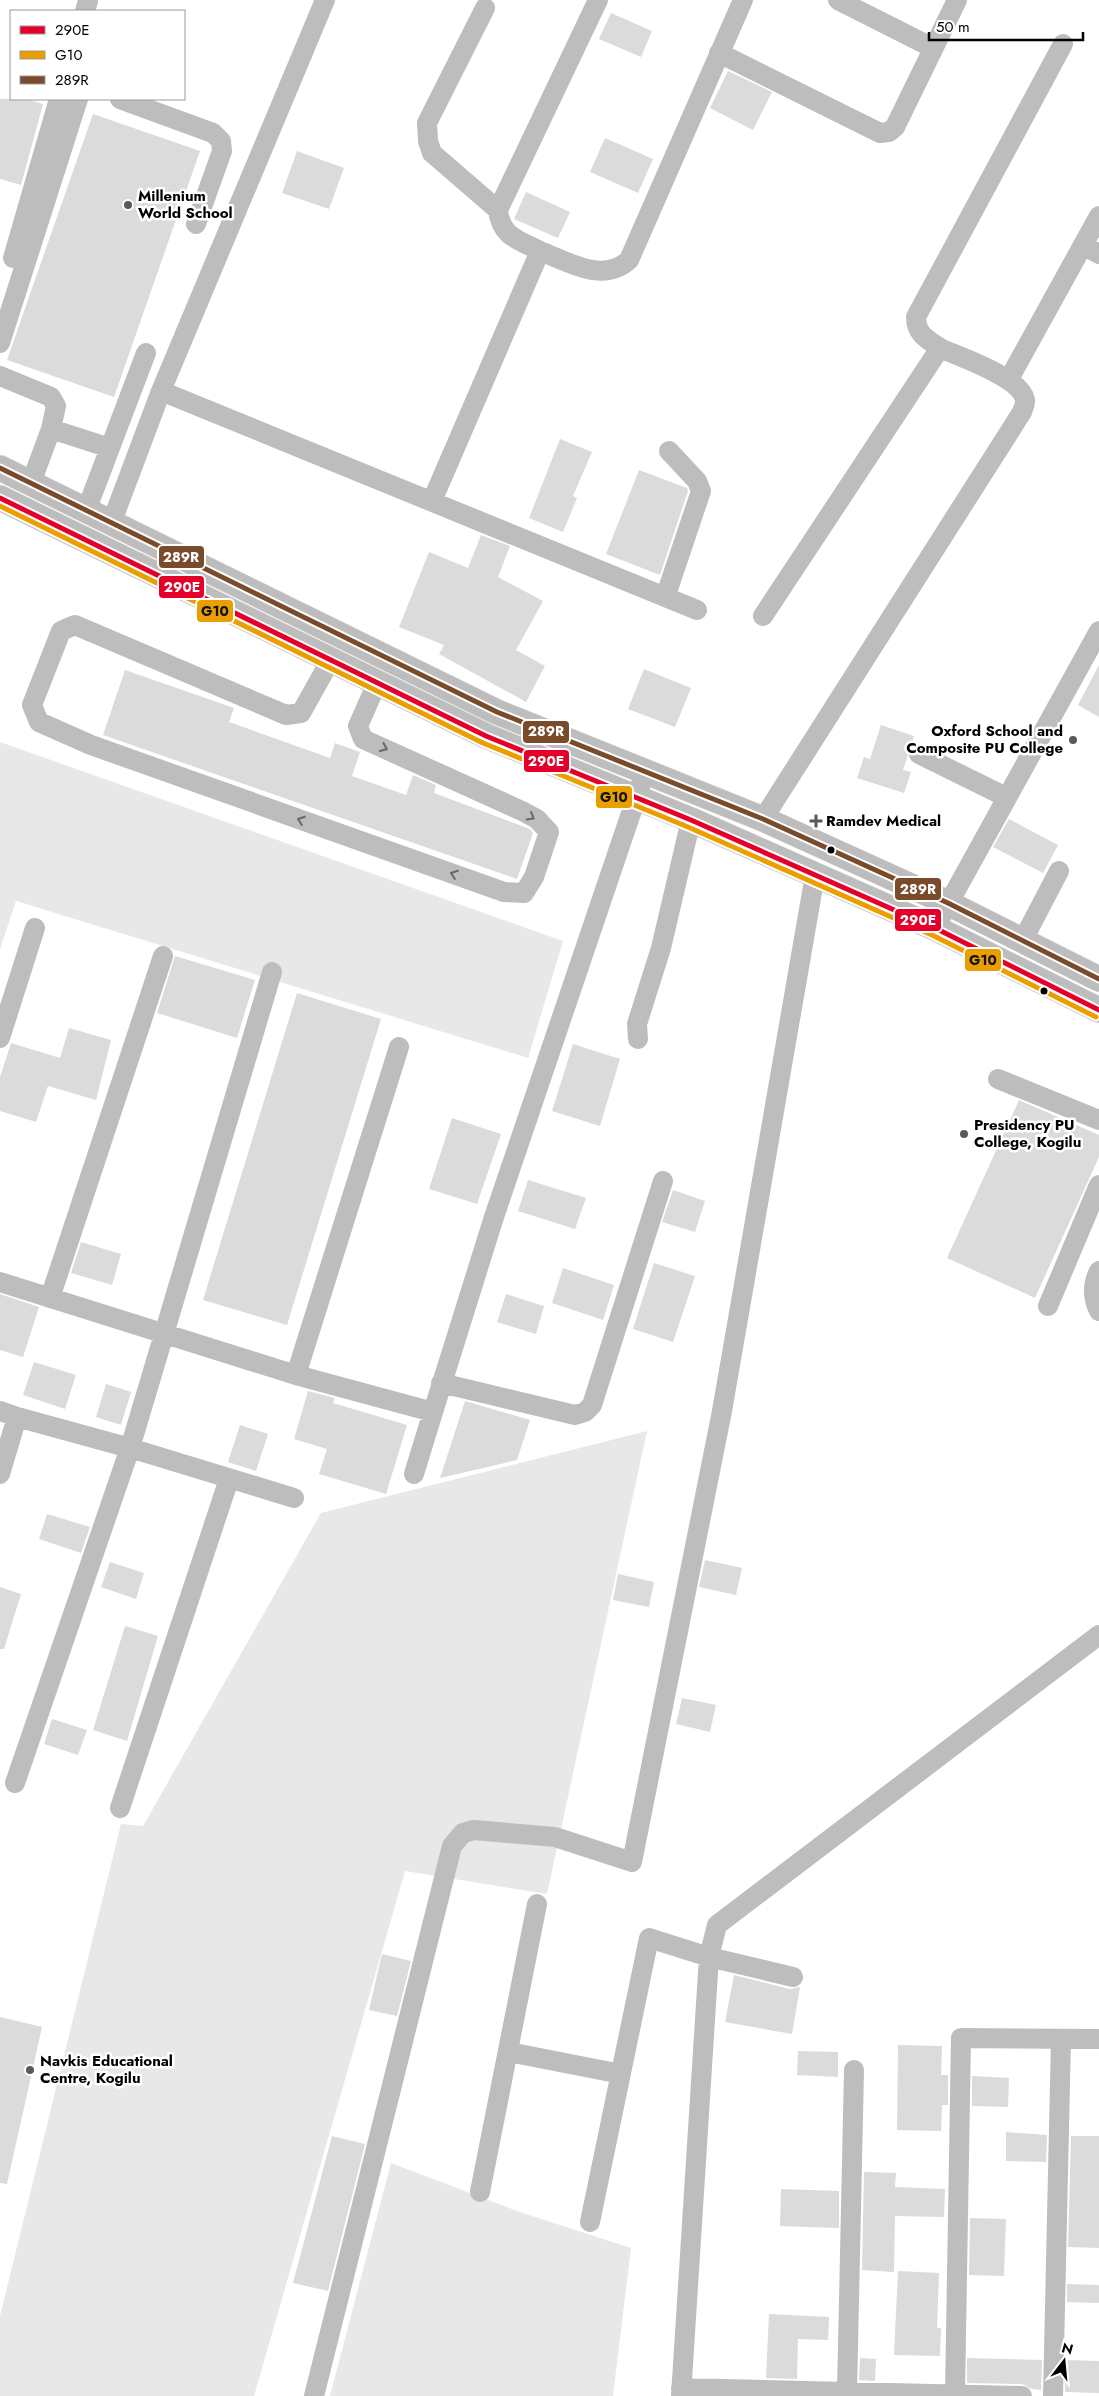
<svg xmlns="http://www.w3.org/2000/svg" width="1099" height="2396" viewBox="0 0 1099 2396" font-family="Jost,sans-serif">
	<rect width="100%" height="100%" fill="#fff"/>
	<path fill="#e8e8e8" d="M0 742 563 941 528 1058 16 901 0 949Z
		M647 1431 547 1894 405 1871 254 2396H0V2316L121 1824 143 1826 321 1513Z
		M391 2163 517 2211 631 2248 613 2396H330Z"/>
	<path fill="#dbdbdb" d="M611 13 652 31 641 57 599 39Z
		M728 71 772 92 753 130 710 108Z
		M0 99H26L43 104 21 185 0 179Z
		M93 114 200 151 114 397 7 360Z
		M605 138 653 159 638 193 590 172Z
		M297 151 344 168 329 209 282 193Z
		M526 192 570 212 558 238 514 219Z
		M560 439 592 452 573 496 577 498 563 532 529 518Z
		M639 470 687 488 688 491 660 575 606 554Z
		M481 535 510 546 498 577 543 601 516 650 545 666 526 702 439 654 444 645 399 627 429 552 468 568Z
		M1099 665V717L1078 705Z
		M644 669 691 688 675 727 628 709Z
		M125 670 234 708 229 722 330 758 335 743 360 752 352 776 406 795 413 775 436 785 434 793 530 829 533 833 517 879 103 735Z
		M881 725 914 736 903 770 911 772 904 793 857 778 864 757 870 759Z
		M1009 819 1058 845 1043 873 993 847Z
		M175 956 255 980 237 1038 157 1013Z
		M297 993 381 1019 287 1325 203 1300Z
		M69 1028 111 1040 96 1100 48 1086 36 1122 0 1111V1077L11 1043 60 1058Z
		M573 1044 620 1059 600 1126 552 1111Z
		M1019 1100 1099 1135V1157L1035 1298 947 1258Z
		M452 1118 501 1134 477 1204 429 1189Z
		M528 1180 586 1198 575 1229 518 1211Z
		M673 1190 705 1201 695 1232 662 1222Z
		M81 1242 121 1254 112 1285 71 1273Z
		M654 1263 695 1276 673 1342 633 1329Z
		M563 1268 614 1285 603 1320 552 1303Z
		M0 1294 39 1307 23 1357 0 1350Z
		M506 1294 544 1306 536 1334 497 1322Z
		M34 1362 76 1375 65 1409 23 1395Z
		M106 1384 131 1392 121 1425 96 1417Z
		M308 1391 335 1398 333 1403 407 1425 386 1494 319 1474 327 1449 294 1439Z
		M465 1401 530 1420 517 1460 440 1478Z
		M240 1425 268 1434 256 1471 228 1462Z
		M47 1514 90 1527 81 1553 39 1539Z
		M705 1560 742 1568 736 1595 699 1587Z
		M110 1562 144 1573 136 1599 101 1587Z
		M618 1574 654 1582 649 1607 613 1600Z
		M0 1587 21 1594 4 1649H0Z
		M125 1626 158 1636 127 1741 93 1730Z
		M682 1698 716 1705 710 1732 676 1724Z
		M52 1719 87 1730 78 1755 44 1744Z
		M382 1954 411 1961 397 2016 369 2010Z
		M734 1975 790 1989 800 1987 792 2034 725 2022Z
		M0 2017 42 2027 7 2184 0 2183Z
		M898 2045 942 2046 941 2075H948V2105H942L941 2131 897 2130Z
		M798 2051 838 2052V2077L797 2075Z
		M972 2076 1009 2078 1008 2107 972 2106Z
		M1006 2132 1047 2135 1046 2162 1006 2161Z
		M332 2136 365 2144 328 2291 293 2283Z
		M1071 2136H1099V2248L1068 2247Z
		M864 2172 896 2173 895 2187 945 2189 944 2217 895 2216 894 2272 862 2270Z
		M781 2189 839 2191V2228L780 2226Z
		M970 2218 1006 2219 1004 2276 969 2275Z
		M898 2271 939 2273 937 2328H941L940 2356 894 2355Z
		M1067 2284 1099 2285V2303L1067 2302Z
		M769 2314 829 2317 828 2340 798 2339 797 2379 766 2378Z
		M860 2358 876 2359 875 2381 859 2380Z
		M967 2358 1042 2360 1041 2390 1032 2389 1022 2384 967 2383Z
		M1066 2360 1099 2361V2393L1065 2392Z"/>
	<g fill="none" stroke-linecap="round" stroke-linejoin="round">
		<defs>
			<path id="major" d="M0 468 497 712 763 819 948 903 1099 979
				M0 498 486 736 691 820 935 928 1099 1010"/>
		</defs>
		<use href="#major" stroke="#dbdbdb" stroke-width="26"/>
		<path stroke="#bdbdbd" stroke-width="20" d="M838 0 933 48
			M485 8 427 123 428 141 432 153 498 210
			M85 11 88 1
			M719 53 880 133 889 132 895 127 957 0
			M120 99 213 133 221 141 222 151 196 224
			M1083 245 1099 254
			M540 251C569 262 603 284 629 260L743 0
			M13 258 59 99
			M0 343 78 99
			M940 348C927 339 916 334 916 317L1063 44
			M0 376 51 397 56 406 51 429 31 483
			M1009 379 1099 216
			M161 391 325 0
			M51 429 110 448
			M432 501 540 251C519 240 501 237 498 210L598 0
			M86 511 146 353
			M111 524 161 391 697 610
			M666 595 701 491 697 481 669 451
			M330 661 301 713 286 715 75 625 61 631 32 705 39 722 91 745 504 892 524 893 534 877 549 832 537 819 522 811 363 739 358 726 377 683
			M919 754 1006 797
			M763 819 1022 412C1023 408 1026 404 1025 400 1021 377 960 357 940 348L763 616
			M935 928 1099 631
			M1022 942 1059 871
			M0 1038 35 928
			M638 1039 637 1024 661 948 691 820
			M998 1079 1099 1120
			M1099 1271C1092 1285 1092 1297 1099 1311
			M0 1282 296 1375 433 1412 414 1474
			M50 1298 163 956
			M1048 1306 1099 1185
			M296 1375 399 1047
			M441 1383 575 1415 585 1412 592 1405 663 1181
			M0 1411 17 1417 0 1474
			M433 1412 494 1217 645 772
			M17 1417 130 1448 294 1498
			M15 1783 130 1448 272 972
			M120 1808 229 1479
			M509 2052 621 2074
			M480 2192 537 1904
			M590 2222 649 1938 709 1957 793 1977
			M681 2388 1022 2396
			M847 2392 854 2070
			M955 2394 961 2038 1099 2039
			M314 2396 452 1846 463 1833 474 1830 555 1837 632 1862 722 1411 815 875
			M681 2396 709 1957 717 1925 1099 1635
			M1053 2396 1061 2039"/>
		<use href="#major" stroke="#bdbdbd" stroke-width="25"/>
		<defs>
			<path id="bus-1" d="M0 498 486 736 691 820 935 928 1099 1010"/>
			<path id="bus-2" d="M0 506 483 743 688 827 932 935 1096 1017"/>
			<path id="bus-3" d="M0 468 497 712 763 819 948 903 1099 979"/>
		</defs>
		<use href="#bus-1" stroke="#fff" stroke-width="9"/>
		<use href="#bus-2" stroke="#fff" stroke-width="9"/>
		<use href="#bus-3" stroke="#fff" stroke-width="9"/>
		<use href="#bus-1" stroke="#e4002b" stroke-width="5"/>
		<use href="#bus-2" stroke="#eb9e00" stroke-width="5"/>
		<use href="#bus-3" stroke="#7a4b2a" stroke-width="5"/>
	</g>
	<defs><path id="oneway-chevron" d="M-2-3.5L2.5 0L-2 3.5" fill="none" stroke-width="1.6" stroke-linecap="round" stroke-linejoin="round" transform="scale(1.25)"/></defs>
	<g stroke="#686868">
		<use href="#oneway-chevron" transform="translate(384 748) rotate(24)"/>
		<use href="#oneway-chevron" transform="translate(531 817) rotate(31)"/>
		<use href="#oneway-chevron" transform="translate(301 820) rotate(-160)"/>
		<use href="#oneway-chevron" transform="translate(454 874) rotate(-160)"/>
	</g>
	<g fill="#595959" stroke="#fff" stroke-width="2">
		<circle cx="128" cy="205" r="5"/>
		<circle cx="1073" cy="740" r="5"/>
		<path d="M813.5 813.5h5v5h5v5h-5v5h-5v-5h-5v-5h5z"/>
		<circle cx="964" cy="1134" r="5"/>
		<circle cx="30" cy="2070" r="5"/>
	</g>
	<g fill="#000" stroke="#fff" stroke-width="2">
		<circle cx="831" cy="850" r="4.5"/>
		<circle cx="1044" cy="991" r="4.5"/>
	</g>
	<g text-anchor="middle" stroke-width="5" stroke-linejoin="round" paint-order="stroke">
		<g font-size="15" font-weight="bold" fill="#000" stroke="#fff" text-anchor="start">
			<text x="138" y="201">Millenium<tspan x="138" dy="17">World School</tspan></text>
			<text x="1063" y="736" text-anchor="end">Oxford School and<tspan x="1063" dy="17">Composite PU College</tspan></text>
			<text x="826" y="826">Ramdev Medical</text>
			<text x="974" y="1130">Presidency PU<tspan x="974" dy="17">College, Kogilu</tspan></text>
			<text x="40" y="2066">Navkis Educational<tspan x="40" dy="17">Centre, Kogilu</tspan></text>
		</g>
	</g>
	<g stroke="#fff" stroke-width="2">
		<rect x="158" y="545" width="47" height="24" rx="5" fill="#7a4b2a"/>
		<rect x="158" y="575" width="47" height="24" rx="5" fill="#e4002b"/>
		<rect x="196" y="599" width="38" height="24" rx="5" fill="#eb9e00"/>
		<rect x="522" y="720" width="48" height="24" rx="5" fill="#7a4b2a"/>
		<rect x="523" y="749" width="47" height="24" rx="5" fill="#e4002b"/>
		<rect x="595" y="785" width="38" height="24" rx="5" fill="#eb9e00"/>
		<rect x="894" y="877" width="48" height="24" rx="5" fill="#7a4b2a"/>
		<rect x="894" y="908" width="48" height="24" rx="5" fill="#e4002b"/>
		<rect x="964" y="948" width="38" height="24" rx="5" fill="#eb9e00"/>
	</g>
	<g font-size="14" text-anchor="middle" font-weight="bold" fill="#fff">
		<text x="181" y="562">289R</text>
		<text x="182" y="592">290E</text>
		<text x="546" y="736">289R</text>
		<text x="546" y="766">290E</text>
		<text x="918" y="894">289R</text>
		<text x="918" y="925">290E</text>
	</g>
	<g font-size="14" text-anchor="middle" font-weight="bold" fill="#111">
		<text x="215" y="616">G10</text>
		<text x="614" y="802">G10</text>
		<text x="983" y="965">G10</text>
	</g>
	<rect x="10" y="10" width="175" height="90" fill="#ffffff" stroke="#999999"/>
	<rect x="20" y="26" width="25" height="8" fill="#e4002b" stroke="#999999"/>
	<text x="55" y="35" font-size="15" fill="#000000">290E</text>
	<rect x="20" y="51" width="25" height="8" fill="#eb9e00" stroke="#999999"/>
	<text x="55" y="60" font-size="15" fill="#000000">G10</text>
	<rect x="20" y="76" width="25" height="8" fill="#7a4b2a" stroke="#999999"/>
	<text x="55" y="85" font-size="15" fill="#000000">289R</text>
	<g transform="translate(1064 2361) rotate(16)" stroke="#ffffff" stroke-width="4" paint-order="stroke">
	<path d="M0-4L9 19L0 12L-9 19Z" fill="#000000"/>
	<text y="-8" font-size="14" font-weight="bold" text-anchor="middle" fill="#000000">N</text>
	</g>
	<path d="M929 32v8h154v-8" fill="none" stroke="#000000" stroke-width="2.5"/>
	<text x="936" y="32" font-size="15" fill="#000000" stroke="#ffffff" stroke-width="4" paint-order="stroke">50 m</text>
</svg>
